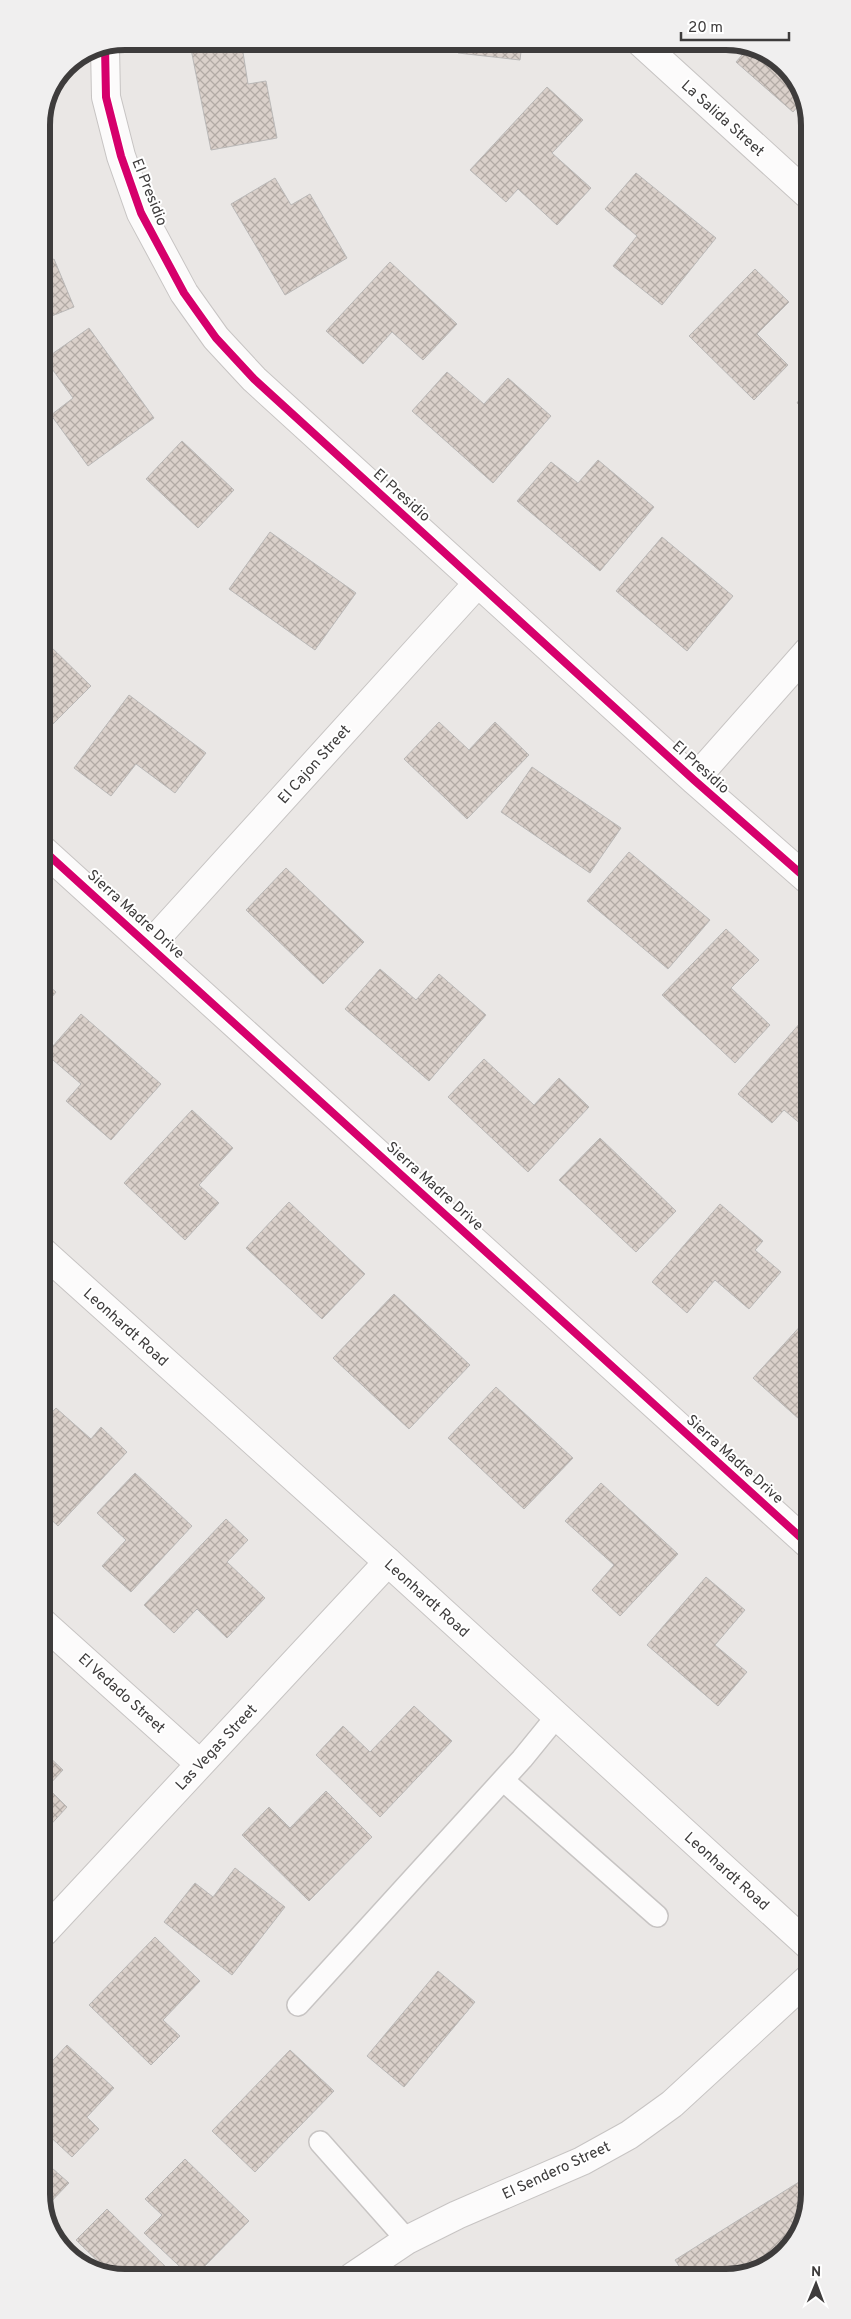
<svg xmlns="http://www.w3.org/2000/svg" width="851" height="2319" viewBox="0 0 851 2319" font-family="Overpass,sans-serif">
	<defs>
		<pattern id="building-cross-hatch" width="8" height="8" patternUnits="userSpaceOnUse" patternTransform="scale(1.25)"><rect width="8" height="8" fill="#dad0ca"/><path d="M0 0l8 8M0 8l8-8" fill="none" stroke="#b2aaa5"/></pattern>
	</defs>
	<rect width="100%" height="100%" fill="#eae7e5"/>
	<path fill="url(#building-cross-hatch)" stroke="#bab8b7" d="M522 43 520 60 458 53 459 44Z
		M203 46H242L248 84 266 81 277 138 211 150 191 49Z
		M748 48 781 62 804 99 793 112 736 62Z
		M547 87 583 120 552 153 591 188 557 225 518 189 506 202 470 170Z
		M636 173 716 238 662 305 613 266 637 236 605 209Z
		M275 178 291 205 310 194 347 258 285 295 231 204Z
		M54 259 74 307 42 320V265Z
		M390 262 457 324 423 360 392 332 363 364 326 331Z
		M755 269 789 302 757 334 788 365 754 400 689 336Z
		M89 328 154 418 88 466 51 415 73 398 45 359Z
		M447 372 484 404 508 378 551 416 493 483 412 411Z
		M807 388V409L797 403Z
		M182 441 234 490 198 528 146 479Z
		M598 460 654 507 600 571 517 501 551 462 578 483Z
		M270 532 356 593 315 650 229 589Z
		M662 537 733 596 687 651 616 591Z
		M48 644 91 686 42 735V650Z
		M129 695 206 753 175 793 136 764 111 796 74 768Z
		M439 722 469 750 495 722 529 755 467 819 404 759Z
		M532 767 621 828 590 873 501 812Z
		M629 852 710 920 668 969 587 901Z
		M286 868 364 942 323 984 246 910Z
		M726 929 759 960 731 988 770 1025 735 1063 662 995Z
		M380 969 416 1000 439 974 486 1015 429 1081 345 1009Z
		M43 981 56 992 43 1008Z
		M81 1014 161 1084 111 1140 66 1101 81 1084 46 1054Z
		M808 1014V1130L784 1110 772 1123 738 1094Z
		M484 1059 534 1105 559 1078 589 1107 528 1172 448 1097Z
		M192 1110 233 1148 199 1185 219 1203 185 1240 124 1183Z
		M600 1138 676 1211 636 1252 559 1180Z
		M289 1202 365 1274 322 1319 246 1248Z
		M720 1204 763 1241 755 1250 781 1272 749 1309 715 1280 687 1313 652 1282Z
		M394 1294 470 1365 409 1429 333 1358Z
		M805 1321 809 1324V1428L753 1378Z
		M496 1387 573 1458 524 1509 448 1438Z
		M56 1408 91 1439 101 1427 127 1452 58 1526 43 1512V1486L50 1478 43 1472V1422Z
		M135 1473 192 1526 131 1592 102 1566 126 1540 97 1513Z
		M601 1483 678 1554 620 1616 592 1590 614 1565 565 1521Z
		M226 1519 248 1540 227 1562 265 1598 227 1638 197 1609 174 1633 144 1605Z
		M706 1577 745 1610 715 1645 747 1672 718 1706 647 1645Z
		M414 1706 452 1741 380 1817 316 1755 343 1726 370 1752Z
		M44 1752 63 1770 47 1787 67 1807 44 1832Z
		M326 1791 372 1837 309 1901 242 1835 269 1807 290 1828Z
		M235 1868 285 1907 232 1975 164 1922 195 1883 213 1897Z
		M155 1937 200 1981 163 2020 180 2036 151 2065 89 2005Z
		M438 1971 475 2002 404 2087 367 2056Z
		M67 2045 114 2088 87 2117 99 2129 72 2157 44 2131V2070Z
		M290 2050 334 2091 255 2172 212 2131Z
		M185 2159 249 2221 194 2277H191L144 2233 162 2215 145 2199Z
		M44 2161 69 2183 44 2209Z
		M810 2175V2194L792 2245 748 2275H685L675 2260Z
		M107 2209 176 2277 119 2278 111 2274 76 2240Z"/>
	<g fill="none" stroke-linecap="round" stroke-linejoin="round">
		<defs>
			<path id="lane" d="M503 1780 657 1916
				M298 2005 522 1759 557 1716
				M320 2142 407 2240"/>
			<path id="street" d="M640 42 807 194
				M105 47 106 97 121 156 141 213 184 293 216 338 254 379 694 780 808 880
				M694 780 808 651
				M42 849 809 1545
				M150 945 478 583
				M43 1623 200 1764
				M44 1932 388 1562"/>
			<path id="secondary" d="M43 1252 388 1562 809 1946
				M352 2277 407 2240 457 2215 582 2161 629 2135 672 2104 809 1978"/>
		</defs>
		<use href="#lane" stroke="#c7c4c3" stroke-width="24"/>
		<use href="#street" stroke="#c7c4c3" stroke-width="30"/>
		<use href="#secondary" stroke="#c7c4c3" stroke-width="30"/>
		<use href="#lane" stroke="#fcfbfb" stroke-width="21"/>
		<use href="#street" stroke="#fcfbfb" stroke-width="28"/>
		<use href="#secondary" stroke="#fcfbfb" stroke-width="28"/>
		<defs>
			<path id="cycleway" d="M105 47 106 97 121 156 141 213 184 293 216 338 254 379 694 780 808 880
				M42 849 809 1545"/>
		</defs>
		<use href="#cycleway" stroke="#fff" stroke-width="11"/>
		<use href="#cycleway" stroke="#d6006c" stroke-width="8"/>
	</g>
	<g text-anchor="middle" stroke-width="4" stroke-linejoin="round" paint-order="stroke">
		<g font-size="15" fill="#3e3c3c" stroke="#fff">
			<text transform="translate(723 118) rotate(42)" y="5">La Salida Street</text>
			<text transform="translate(150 192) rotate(68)" y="5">El Presidio</text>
			<text transform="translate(402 495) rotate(42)" y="5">El Presidio</text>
			<text transform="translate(314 764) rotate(-48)" y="5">El Cajon Street</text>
			<text transform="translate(701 767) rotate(42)" y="5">El Presidio</text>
			<text transform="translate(136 914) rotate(42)" y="5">Sierra Madre Drive</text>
			<text transform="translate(435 1186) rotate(42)" y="5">Sierra Madre Drive</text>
			<text transform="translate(126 1327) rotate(42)" y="5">Leonhardt Road</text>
			<text transform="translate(735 1459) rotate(42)" y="5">Sierra Madre Drive</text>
			<text transform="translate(427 1598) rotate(42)" y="5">Leonhardt Road</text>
			<text transform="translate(122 1693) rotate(42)" y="5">El Vedado Street</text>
			<text transform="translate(216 1747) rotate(-47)" y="5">Las Vegas Street</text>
			<text transform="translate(727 1871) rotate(42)" y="5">Leonhardt Road</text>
			<text transform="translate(556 2170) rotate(-25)" y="5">El Sendero Street</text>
		</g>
	</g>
	<path d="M0 0H851V2319H0ZM125 50H726A75 75 0 0 1 801 125V2194A75 75 0 0 1 726 2269H125A75 75 0 0 1 50 2194V125A75 75 0 0 1 125 50Z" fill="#f0efef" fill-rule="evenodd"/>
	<path fill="none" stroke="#3e3c3c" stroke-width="6" d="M125 50H726A75 75 0 0 1 801 125V2194A75 75 0 0 1 726 2269H125A75 75 0 0 1 50 2194V125A75 75 0 0 1 125 50Z"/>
	<g transform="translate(816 2284) rotate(1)" stroke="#ffffff" stroke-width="4" paint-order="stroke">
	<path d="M0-4L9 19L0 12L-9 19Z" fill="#3e3c3c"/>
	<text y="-8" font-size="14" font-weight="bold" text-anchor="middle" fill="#3e3c3c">N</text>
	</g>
	<path d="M681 32v8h108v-8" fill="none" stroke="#3e3c3c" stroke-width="2.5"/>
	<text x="688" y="32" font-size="15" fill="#3e3c3c" stroke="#ffffff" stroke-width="4" paint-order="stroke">20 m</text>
</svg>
